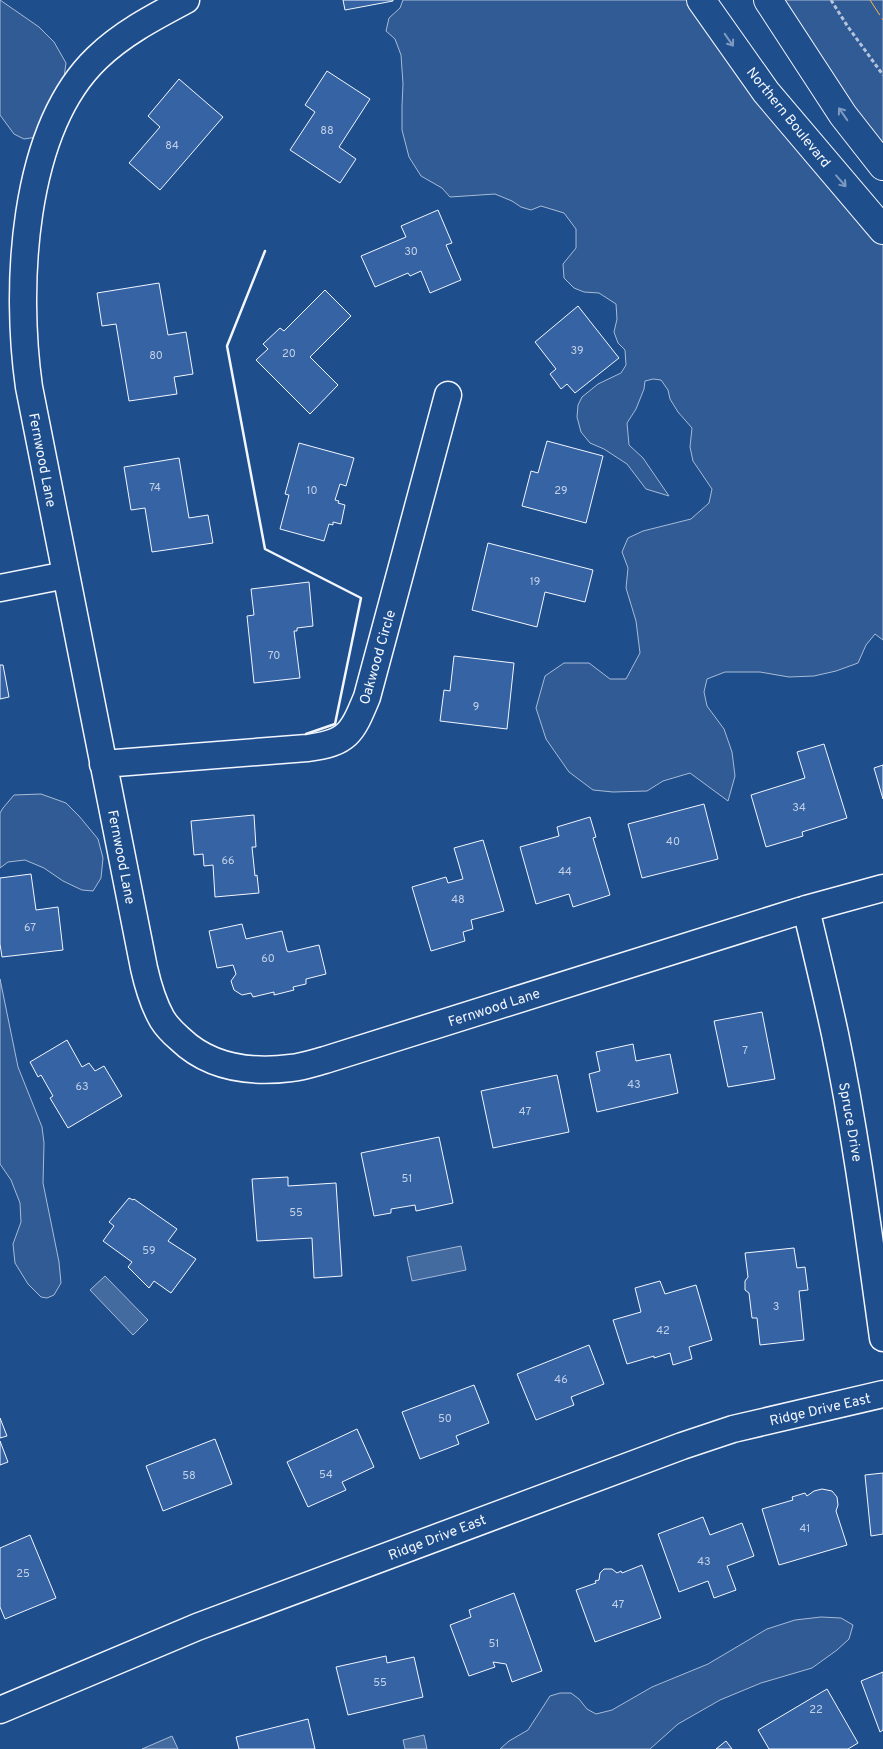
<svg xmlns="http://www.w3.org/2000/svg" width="883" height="1749" viewBox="0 0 883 1749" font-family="Overpass,sans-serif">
	<rect width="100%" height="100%" fill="#1f4e8c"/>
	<path fill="#305b95" stroke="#a8bbd7" d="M0 0 39 27 54 42 66 63 62 92 37 137 24 139 14 134 0 115Z
		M403 0H695L883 236V640L875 634 866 645 858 663 836 671 814 676 789 677 760 672H725L707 679 704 692 707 706 724 729 732 752 735 776 728 801 690 773 663 781 647 791 613 792 593 790 569 772 546 739 536 708 545 676 564 663H589L610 679H626L640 653 636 621 626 588 628 568 622 552 628 538 643 531 691 519 709 503 712 489 693 461 690 447 692 428 678 412 670 399 668 390 661 380 653 379 645 381 644 389 636 409 627 423 629 445 643 458 669 496 646 489 627 464 604 449 590 443 581 432 577 417 578 405 582 397 598 384 621 373 626 365 625 350 618 343 614 332 617 319 616 304 599 293 584 292 574 288 564 278 563 264 576 248V229L564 213 541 206 531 210 521 207 512 201 495 194 450 197 442 188 421 176 409 157 402 130V106L403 84 401 55 395 39 386 31 389 18 400 8Z
		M768 0H883V166Z
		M41 794 66 803 79 816 98 839 103 858 101 878 93 891 82 890 63 881 44 868 25 860 8 862 0 868V813L3 808 14 795Z
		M0 979 18 1067 42 1127 44 1143 43 1183 59 1262 61 1283 54 1295 47 1298 41 1297 28 1284 15 1263 13 1244 21 1222 20 1203 11 1180 0 1164Z
		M821 1617 841 1618 853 1625 849 1639 837 1650 812 1668 761 1683 720 1700 678 1724 650 1749H500L509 1741 528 1730 550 1696 560 1693H571L579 1699 587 1709 596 1714 612 1710 652 1687 708 1664 767 1629 795 1620Z"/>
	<path fill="#446ba0" stroke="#a8bbd7" d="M461 1246 466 1270 412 1281 407 1257Z
		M105 1276 148 1320 133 1335 90 1290Z
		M424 1735 427 1749H405L403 1740Z
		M172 1736 178 1749H142Z"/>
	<path fill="#3563a3" stroke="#f2f6ff" d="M343 0H393V1L345 10Z
		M327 71 370 99 339 147 356 159 340 183 290 150 315 112 305 105Z
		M179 79 223 117 160 190 129 163 160 127 148 116Z
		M438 210 452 243 446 245 461 280 430 293 421 271 410 276 408 273 375 287 361 256 406 237 401 226Z
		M159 283 168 335 186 332 193 374 174 377 177 394 129 401 116 324 102 326 97 293Z
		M325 290 351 316 310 357 338 385 310 414 256 360 268 349 263 344 280 328 284 331Z
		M578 306 619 358 575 393 567 384 561 389 550 374 556 369 535 342Z
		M547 441 603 456 586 523 522 506 531 471 538 473Z
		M299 443 354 458 346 486 340 484 335 500 339 501 338 503 345 505 341 524 333 522V525L329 524 324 541 280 529 289 495 285 494Z
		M179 458 189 518 208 515 213 543 152 552 145 508 131 510 124 467Z
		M488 543 593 570 585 602 545 592 537 627 472 610Z
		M309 582 313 626 297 628V631H294L300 678 254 683 247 616 254 615 251 589Z
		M454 656 514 663 507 729 440 721 444 690 450 691Z
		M0 665H3L9 697 0 699Z
		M824 744 847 818 802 832 803 836 766 847 751 795 805 778 797 752Z
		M883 765V799L874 768Z
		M704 804 718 859 642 878 628 824Z
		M254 815 256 847H252L255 876 257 875 259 893 215 897 213 865 204 866 203 854 194 855 191 821Z
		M590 817 596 837 593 838 610 895 573 907 569 894 536 904 520 847 559 836 557 827Z
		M483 840 504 911 471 920 473 929 463 932 465 941 431 951 412 887 446 877 448 883 463 879 454 848Z
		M31 874 36 910 58 907 63 950 2 957 0 944V878Z
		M242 924 246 939 282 931 287 951 289 952 319 945 326 974 306 979V984L293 987 294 990 274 995V992L253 997 251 993 242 995 234 990 231 981 236 974 233 965 217 968 209 931Z
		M762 1012 775 1079 728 1087 714 1021Z
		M67 1040 82 1067 89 1063 95 1071 104 1066 122 1096 68 1128 50 1098 53 1096 41 1075 38 1077 30 1062Z
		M633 1044 636 1061 670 1054 678 1093 597 1112 589 1074 600 1071 596 1052Z
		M557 1075 569 1132 493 1148 481 1091Z
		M439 1137 453 1203 416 1211 415 1205 391 1209V1213L374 1216 361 1153Z
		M288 1177V1186L336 1183 342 1276 314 1278 312 1238 257 1241 252 1179Z
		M129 1198 133 1200 134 1199 177 1229 168 1241 196 1259 171 1293 154 1281 149 1288 128 1267 132 1262 103 1241 114 1226 109 1222Z
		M794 1248 797 1268 805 1267 808 1290 799 1291 804 1340 760 1345 757 1318H752L749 1293 745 1290V1281L748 1277 745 1253Z
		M660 1281 665 1294 696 1285 712 1340 689 1347 692 1359 673 1365 670 1353 654 1358V1356L627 1364 613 1320 641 1312 635 1288Z
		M589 1345 604 1384 571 1397 574 1405 536 1420 517 1374Z
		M474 1385 489 1423 456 1436 459 1444 420 1459 402 1412Z
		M0 1418 7 1436 0 1438Z
		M357 1429 374 1467 342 1482 346 1490 308 1507 287 1462Z
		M215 1439 232 1484 163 1511 146 1466Z
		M0 1441 8 1462 0 1465Z
		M883 1473V1534L871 1536 865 1475Z
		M822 1489 832 1491 837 1497 838 1505 836 1511 847 1545 779 1565 762 1509 793 1500 792 1497 805 1493 807 1496 814 1491Z
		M703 1517 710 1535 742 1523 754 1556 727 1566 736 1590 714 1598 708 1581 679 1592 658 1534Z
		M30 1535 56 1598 5 1619 0 1607V1548Z
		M642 1565 661 1618 595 1642 576 1590 596 1583 595 1581 599 1580 600 1573 604 1569H612L617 1573 621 1571 622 1573Z
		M514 1593 542 1671 512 1682 506 1664 493 1662 495 1667 469 1676 450 1625 471 1617 469 1610Z
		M386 1656 387 1663 414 1657 423 1697 348 1715 336 1667Z
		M883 1672V1730L880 1732 861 1681Z
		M827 1689 858 1743 848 1749H769L758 1730Z
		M308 1719 315 1749H239L236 1737Z
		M726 1741 732 1749H716Z"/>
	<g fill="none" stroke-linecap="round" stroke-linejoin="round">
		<defs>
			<path id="street" d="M186 0C154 17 123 33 97 58 21 131 15 289 29 387L144 968C148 986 153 1003 162 1019 167 1027 173 1033 180 1039 210 1068 251 1073 291 1068 302 1067 314 1063 325 1060L806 909 883 888
				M0 588 66 575
				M103 764 307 748C348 743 352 733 367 697L448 395
				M806 909C816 951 826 992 835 1034 856 1135 869 1237 883 1338
				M0 1710 197 1627 682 1446 733 1429 883 1394"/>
			<path id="primary" d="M701 0 766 92 883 230
				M768 0 843 115 883 166"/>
		</defs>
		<use href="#street" stroke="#f2f6ff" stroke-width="29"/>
		<use href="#primary" stroke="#f2f6ff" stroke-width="30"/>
		<path stroke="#b3c4dc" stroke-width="3" stroke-dasharray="4 2.5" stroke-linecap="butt" d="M831 0 848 27 883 75"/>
		<use href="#street" stroke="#1f4e8c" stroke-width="26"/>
		<use href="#primary" stroke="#1f4e8c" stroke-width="28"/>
		<path stroke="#f2f6ff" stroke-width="2.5" d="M265 251 227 346 265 549 361 598 335 724 306 734"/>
		<path stroke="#ffb74d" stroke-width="1" stroke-dasharray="18 4 2.5 4" stroke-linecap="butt" d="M870 0 883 20"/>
	</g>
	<defs><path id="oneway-shaft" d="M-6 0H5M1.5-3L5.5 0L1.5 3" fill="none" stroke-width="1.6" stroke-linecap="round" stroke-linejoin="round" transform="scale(1.25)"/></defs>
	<g stroke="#7e9ac0">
		<use href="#oneway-shaft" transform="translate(729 40) rotate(55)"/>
		<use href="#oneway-shaft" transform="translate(843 114) rotate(-125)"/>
		<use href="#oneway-shaft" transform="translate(841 181) rotate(49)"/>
	</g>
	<g text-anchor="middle" stroke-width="4" stroke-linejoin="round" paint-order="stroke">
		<g font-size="11" fill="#c3d1e8">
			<text x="327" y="134">88</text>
			<text x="172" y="149">84</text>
			<text x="411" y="255">30</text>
			<text x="577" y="354">39</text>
			<text x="289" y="357">20</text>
			<text x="156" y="359">80</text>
			<text x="155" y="491">74</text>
			<text x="312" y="494">10</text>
			<text x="561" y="494">29</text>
			<text x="535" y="585">19</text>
			<text x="274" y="659">70</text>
			<text x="476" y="710">9</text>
			<text x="799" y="811">34</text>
			<text x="673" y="845">40</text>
			<text x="228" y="864">66</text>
			<text x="565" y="875">44</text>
			<text x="458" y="903">48</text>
			<text x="30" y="931">67</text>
			<text x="268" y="962">60</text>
			<text x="745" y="1054">7</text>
			<text x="634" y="1088">43</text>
			<text x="82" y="1090">63</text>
			<text x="525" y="1115">47</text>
			<text x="407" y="1182">51</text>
			<text x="296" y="1216">55</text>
			<text x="149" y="1254">59</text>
			<text x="776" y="1310">3</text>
			<text x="663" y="1334">42</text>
			<text x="561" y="1383">46</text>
			<text x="445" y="1422">50</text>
			<text x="326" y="1478">54</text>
			<text x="189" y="1479">58</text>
			<text x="805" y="1532">41</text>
			<text x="704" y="1565">43</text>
			<text x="23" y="1577">25</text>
			<text x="618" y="1608">47</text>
			<text x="494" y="1647">51</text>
			<text x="380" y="1686">55</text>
			<text x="816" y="1713">22</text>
		</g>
		<g font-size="14" fill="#f2f6ff" stroke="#1f4e8c">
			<text transform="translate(789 117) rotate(51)" y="5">Northern Boulevard</text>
			<text transform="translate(43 460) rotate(79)" y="5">Fernwood Lane</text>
			<text transform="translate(377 657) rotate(-74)" y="5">Oakwood Circle</text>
			<text transform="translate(122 857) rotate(79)" y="5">Fernwood Lane</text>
			<text transform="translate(494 1007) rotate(-18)" y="5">Fernwood Lane</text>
			<text transform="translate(851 1122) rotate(80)" y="5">Spruce Drive</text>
			<text transform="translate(820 1409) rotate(-13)" y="5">Ridge Drive East</text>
			<text transform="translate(437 1537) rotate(-21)" y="5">Ridge Drive East</text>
		</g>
	</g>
</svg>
